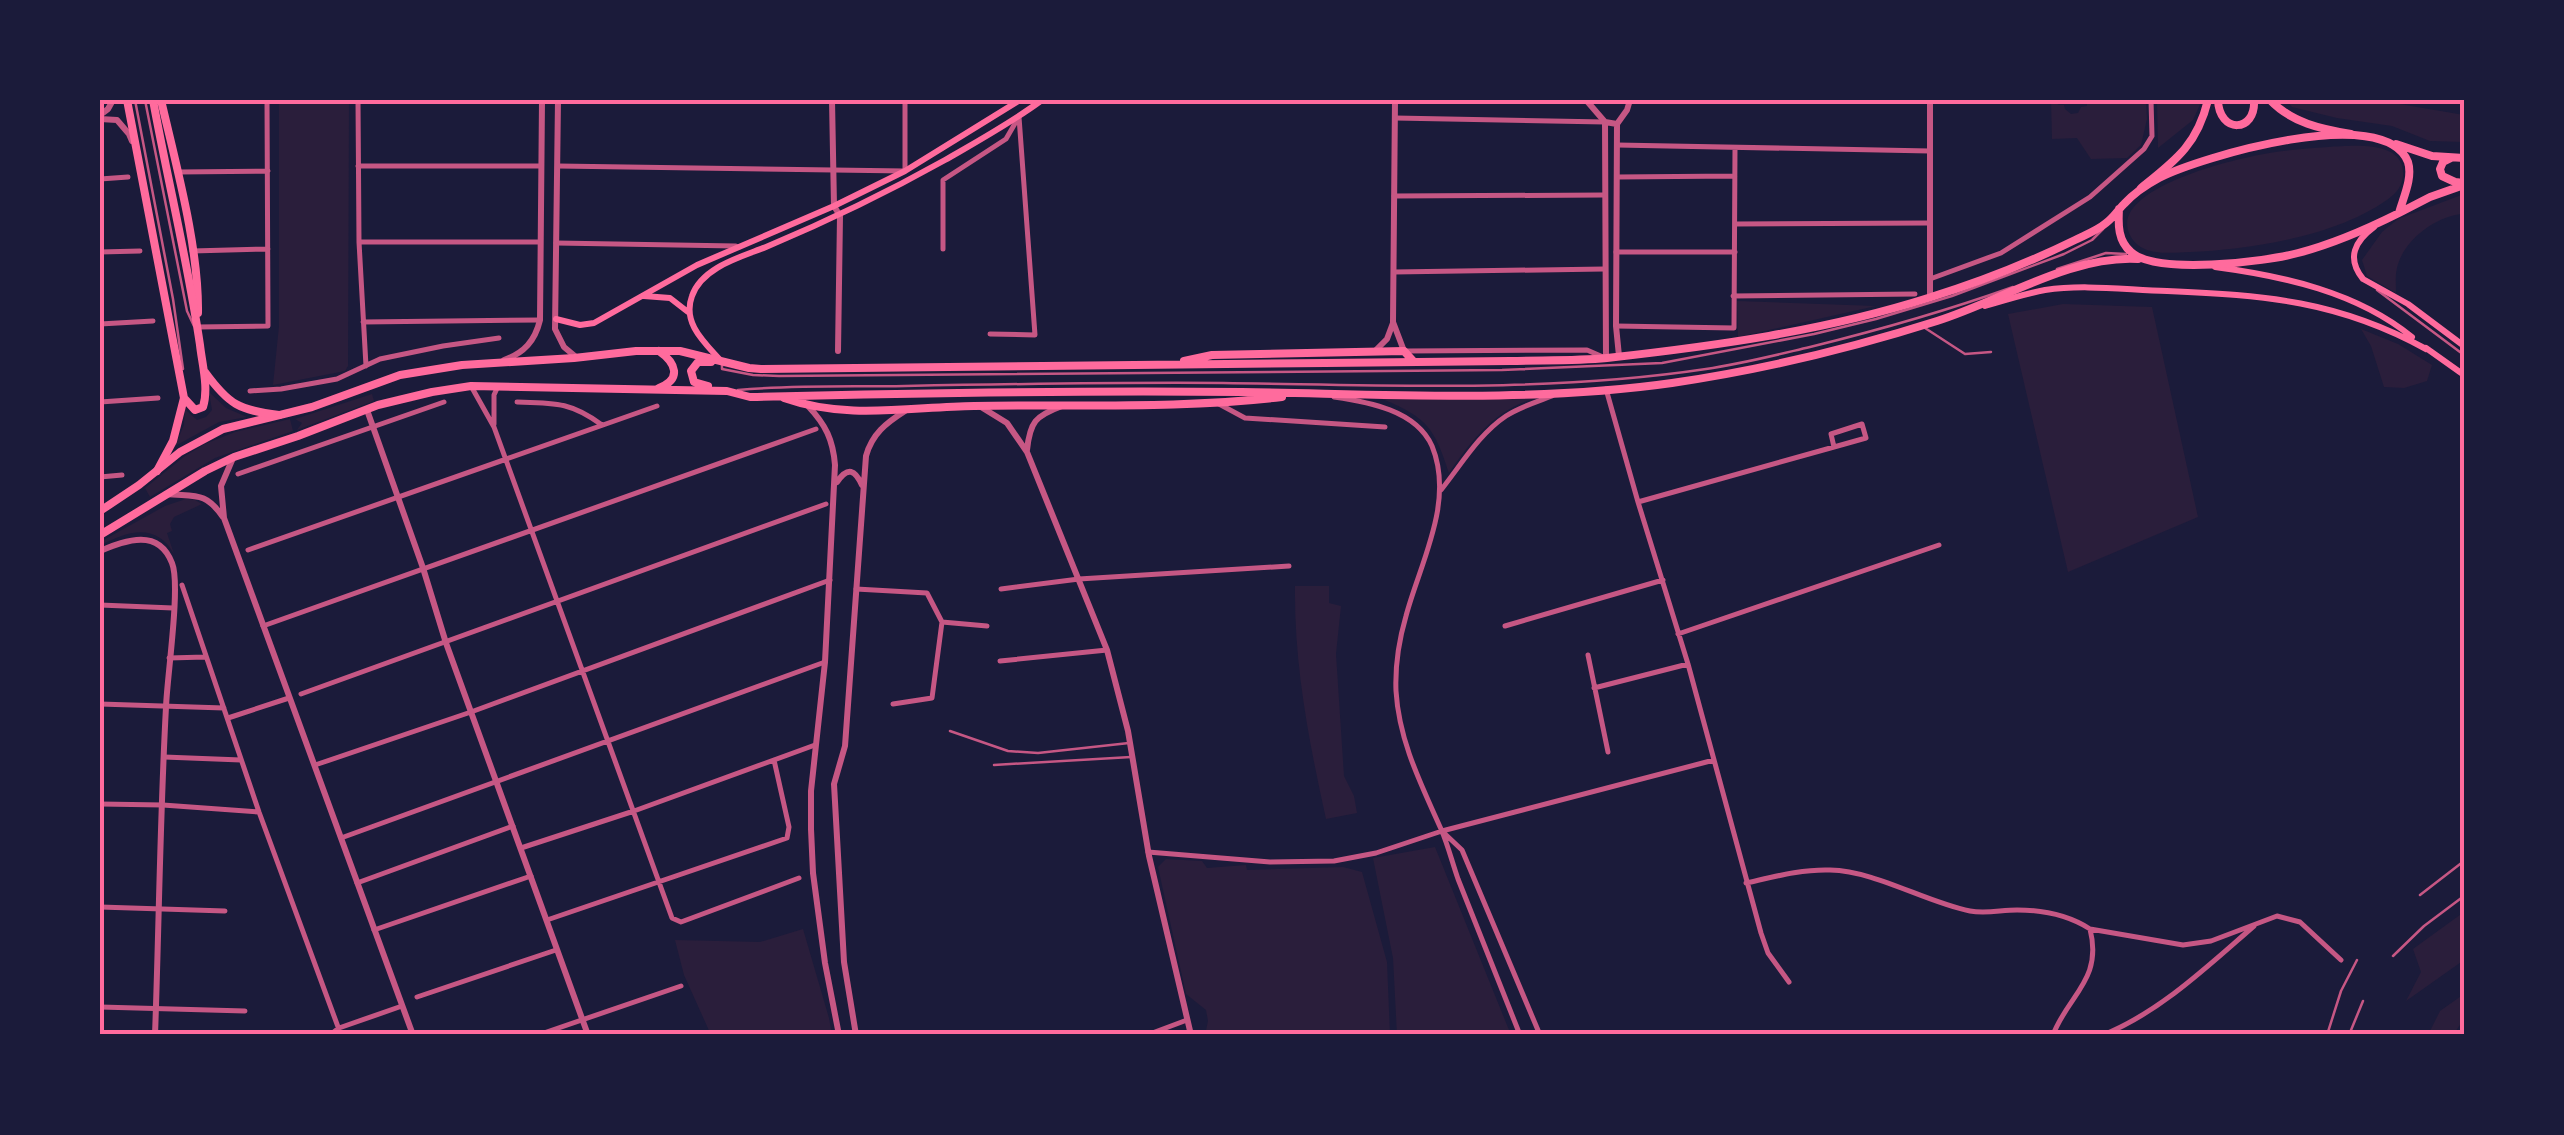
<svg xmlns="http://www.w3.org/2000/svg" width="2564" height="1135" viewBox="0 0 2564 1135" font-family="'Sofia Sans Condensed',sans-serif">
	<rect width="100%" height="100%" fill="#1b1b3a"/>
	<path fill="#2a1e3b" d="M279 100H349L348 366 345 371 273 385 279 326Z
		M2051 100 2059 105H2064L2065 109 2071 114 2078 113 2081 107 2087 106V100H2146L2147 119 2141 145 2127 158 2091 159 2077 138 2052 139Z
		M2157 100H2202L2193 120 2158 148Z
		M2286 100H2376L2464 115V142L2430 141 2392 126 2337 118 2292 107Z
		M2328 147C2351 146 2406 139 2403 176 2402 184 2399 190 2392 196 2343 235 2251 250 2190 252 2168 253 2139 257 2129 233 2112 192 2217 164 2245 158 2273 151 2301 149 2328 147Z
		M2464 194V214C2437 215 2403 240 2397 268 2395 276 2396 285 2396 293L2367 276 2362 260 2382 232 2398 219Z
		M1737 301 1876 306 1738 337Z
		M2063 304 2152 307 2198 517 2068 572 2008 314Z
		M2361 329 2398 344 2432 365 2427 381 2404 388 2384 387 2371 346Z
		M209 392 226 408 247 417 219 422 175 446 184 425 185 404 187 411 197 420 206 417 212 410Z
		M372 394 374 401 297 430 302 423 295 419Z
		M1468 397 1537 398C1496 408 1472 440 1449 473 1434 426 1426 417 1380 398Z
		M290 419 293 431 215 458 150 497 145 488 185 456 205 444 235 432Z
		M186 499 195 500 202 504 174 517 170 524 172 531 167 533 174 554C156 522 127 531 100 546V542L165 506Z
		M1295 586H1329V603L1341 606 1336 654 1344 776 1354 796 1357 813 1326 819C1309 742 1294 665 1295 586Z
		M1435 847 1511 1035H1397L1393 958 1373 858Z
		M1166 859 1202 861 1207 868 1246 865 1247 870 1343 867 1362 872 1387 962 1390 1035H1205L1208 1021 1206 1010 1186 994 1158 867Z
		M2464 912V960L2406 1001 2421 972 2413 949Z
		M803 929 829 1018 832 1035H711L684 975 675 940 760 942Z
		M2464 994V1019L2453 1035H2428L2440 1011Z"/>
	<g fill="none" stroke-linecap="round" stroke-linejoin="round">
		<path stroke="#c65784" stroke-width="2.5" d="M135 100 173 299 183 369
			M145 100 187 311 194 326
			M2057 269 2106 253 2126 254
			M2377 290 2464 355
			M1925 328 1965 354 1991 352
			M722 363V369L753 375 779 376 1502 370 1662 363 1814 334 1876 319 1952 296 2064 254 2092 240 2103 229
			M738 390C793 385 849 387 905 386 1011 384 1117 382 1223 383 1384 385 1546 393 1706 369 1741 364 1776 355 1810 347 1879 330 1946 311 2013 287
			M950 731 1008 751 1038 753 1129 743
			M994 765 1131 757
			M2420 895 2464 861
			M2393 956 2424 926 2464 896
			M2327 1035 2341 991 2357 960
			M2349 1035 2363 1001"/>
		<path stroke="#c65784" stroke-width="5" d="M358 100 359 242 366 366
			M1395 118 1605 122
			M1617 145 1930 151
			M358 166H541
			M558 166 905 171V100
			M178 172 268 171
			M1617 177 1735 176
			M100 179 128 177
			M1394 196 1604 195
			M1735 224 1929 223
			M359 242H540
			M556 243 736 246
			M943 249V180L1006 139 1017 120
			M192 251 268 249
			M100 252 140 251
			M1616 252H1735
			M1394 272 1604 269
			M1930 279 2001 253 2090 197 2144 149 2152 136 2151 100
			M1733 296 1915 294
			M363 322 540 320
			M100 324 153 321
			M1616 326 1734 328 1735 148
			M197 327 268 326 267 100
			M990 334 1035 335 1019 117
			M1406 351 1587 350 1603 357
			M471 386 494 427 672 918 681 922 799 878
			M1606 389 1638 502 1688 664 1761 933 1768 953 1789 982
			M250 391 281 389 337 379 380 359 443 346 499 338
			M1334 397C1368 402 1416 410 1432 446 1455 502 1420 563 1406 616 1399 640 1395 666 1396 691 1399 741 1421 784 1441 829 1448 845 1452 862 1458 879 1479 931 1499 983 1520 1035
			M100 402 158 398
			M517 402C555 403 571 402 602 425
			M1219 404 1245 418 1385 427
			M494 424V395L498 386
			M238 474 444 402
			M100 477 122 475
			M1441 490C1461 465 1479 434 1506 416 1520 407 1536 402 1552 396
			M1638 502 1834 447 1866 438 1862 424 1831 434 1834 447
			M248 550 657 406
			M182 585 259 812 341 1035
			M856 589 927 593 942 622 987 626
			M1001 589 1079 579 1289 566
			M100 605 173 608
			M263 626 816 429
			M1505 626 1663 580
			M1678 634 1939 545
			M1588 655 1608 752
			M169 658 205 657
			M1000 661 1107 650
			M1594 688 1688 664
			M301 694 826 504
			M100 704 224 708
			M893 704 932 698 942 622
			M228 718 289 698
			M164 757 241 760
			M315 765 471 712 830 580
			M100 804 163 805 259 812
			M1444 833 1462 850 1540 1035
			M341 838 825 662
			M521 848 634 811 815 745
			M1148 852 1270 862 1334 861 1376 853 1442 831 1714 760
			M357 883 513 826
			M1746 883C1773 877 1802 869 1830 870 1876 871 1925 902 1970 911 1986 914 2001 910 2017 910 2043 910 2068 915 2090 929L2183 945 2211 941 2277 916 2300 922 2341 960
			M100 907 225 911
			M547 920 787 838 789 827 774 760
			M374 930 531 876
			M417 997 556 950
			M100 1007 245 1011
			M330 1035 339 1028 402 1006
			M538 1035 681 986
			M1147 1035 1187 1020
			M2053 1035C2068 995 2103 980 2090 929
			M2103 1035C2160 1012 2208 966 2254 926"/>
		<path stroke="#c65784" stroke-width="6" d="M558 100 555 329 564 347 576 357
			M832 100 834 206 840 216 838 351
			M1395 100 1393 322 1404 351
			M1586 100 1605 122 1617 124 1627 110 1630 100
			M100 115 108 109 113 100
			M100 119 117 120 129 134 132 141
			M1605 122 1606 358
			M1617 124 1616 326 1619 356
			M1930 298V100
			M1376 350 1387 339 1393 323
			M504 360C524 353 535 341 540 320L542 100
			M808 406C826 425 833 440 835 465L825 662 811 791V829L813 873 825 963 839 1035
			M981 407 1007 423 1027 452 1107 650 1128 731 1149 856 1191 1035
			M367 410 423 568 446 643 588 1035
			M1027 450C1030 422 1035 416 1062 406
			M233 458 221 486 224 518 413 1035
			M837 482C848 466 855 470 862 485
			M166 494C195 497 205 491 223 517
			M100 551C125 541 158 527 172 563 181 585 167 677 166 707 160 816 159 926 155 1035
			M856 1035 844 962 834 784 845 746 866 456C872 434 886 423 905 411"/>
		<path stroke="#ff6b9d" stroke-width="6" d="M2374 227C2355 241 2346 258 2363 279L2408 304 2464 346
			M2215 267C2283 276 2357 292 2412 337
			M644 296 670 298 688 312
			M1985 306C2005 300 2024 294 2045 290 2085 284 2127 290 2167 291 2265 295 2339 301 2426 349
			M556 319 580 325 594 323 697 265 834 206 905 171 1020 100
			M2426 348 2464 375
			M721 361C704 342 682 323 692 296 702 267 741 257 766 247 828 221 886 193 945 160 978 141 1011 123 1042 100"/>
		<path stroke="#ff6b9d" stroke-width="8" d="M161 100C176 165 199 247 198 313
			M2396 144 2432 156 2464 158
			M2451 158 2443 162 2440 169 2442 176 2455 182 2464 183
			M2399 213 2430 197 2464 185
			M1184 361 1212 355 1404 351 1414 362
			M708 386 694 382 691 371 698 362H711
			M659 388C682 379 676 363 659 351
			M784 398C846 420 909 407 974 406 1077 404 1180 409 1282 397
			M100 511 139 485 180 452 223 429 312 407 400 375 462 365 574 358 636 351H680L749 368 761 369C949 366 1137 366 1325 363 1387 362 1449 362 1510 361 1543 360 1575 361 1607 358 1715 346 1824 331 1928 298 1977 283 2028 263 2075 240 2085 235 2098 230 2106 223 2113 218 2118 210 2124 204 2134 193 2146 185 2159 178 2200 157 2385 102 2408 162 2413 178 2403 198 2399 213 2367 229 2333 244 2298 253 2265 262 2157 275 2131 252 2118 241 2118 225 2119 209
			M100 535 205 471 234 457 298 436 378 405 432 392 471 386 727 391 750 397C914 393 1078 390 1242 392 1384 394 1531 403 1672 383 1761 370 1852 348 1937 321 2001 301 2071 255 2138 259"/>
		<path stroke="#ff6b9d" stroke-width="8" d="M127 100 184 398 173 441 157 471
			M153 100C168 182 188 263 200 345 202 364 209 388 203 407L195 410 184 398
			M2218 100C2219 134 2256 133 2254 100
			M2270 100C2292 123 2321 129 2351 134
			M2141 188C2176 160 2197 145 2208 100
			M205 372C229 405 239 410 279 415"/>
	</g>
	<rect width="2564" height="1135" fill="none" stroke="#1b1b3a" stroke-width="205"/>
	<rect x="102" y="102" width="2360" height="930" fill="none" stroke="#ff6b9d" stroke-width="4"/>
</svg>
